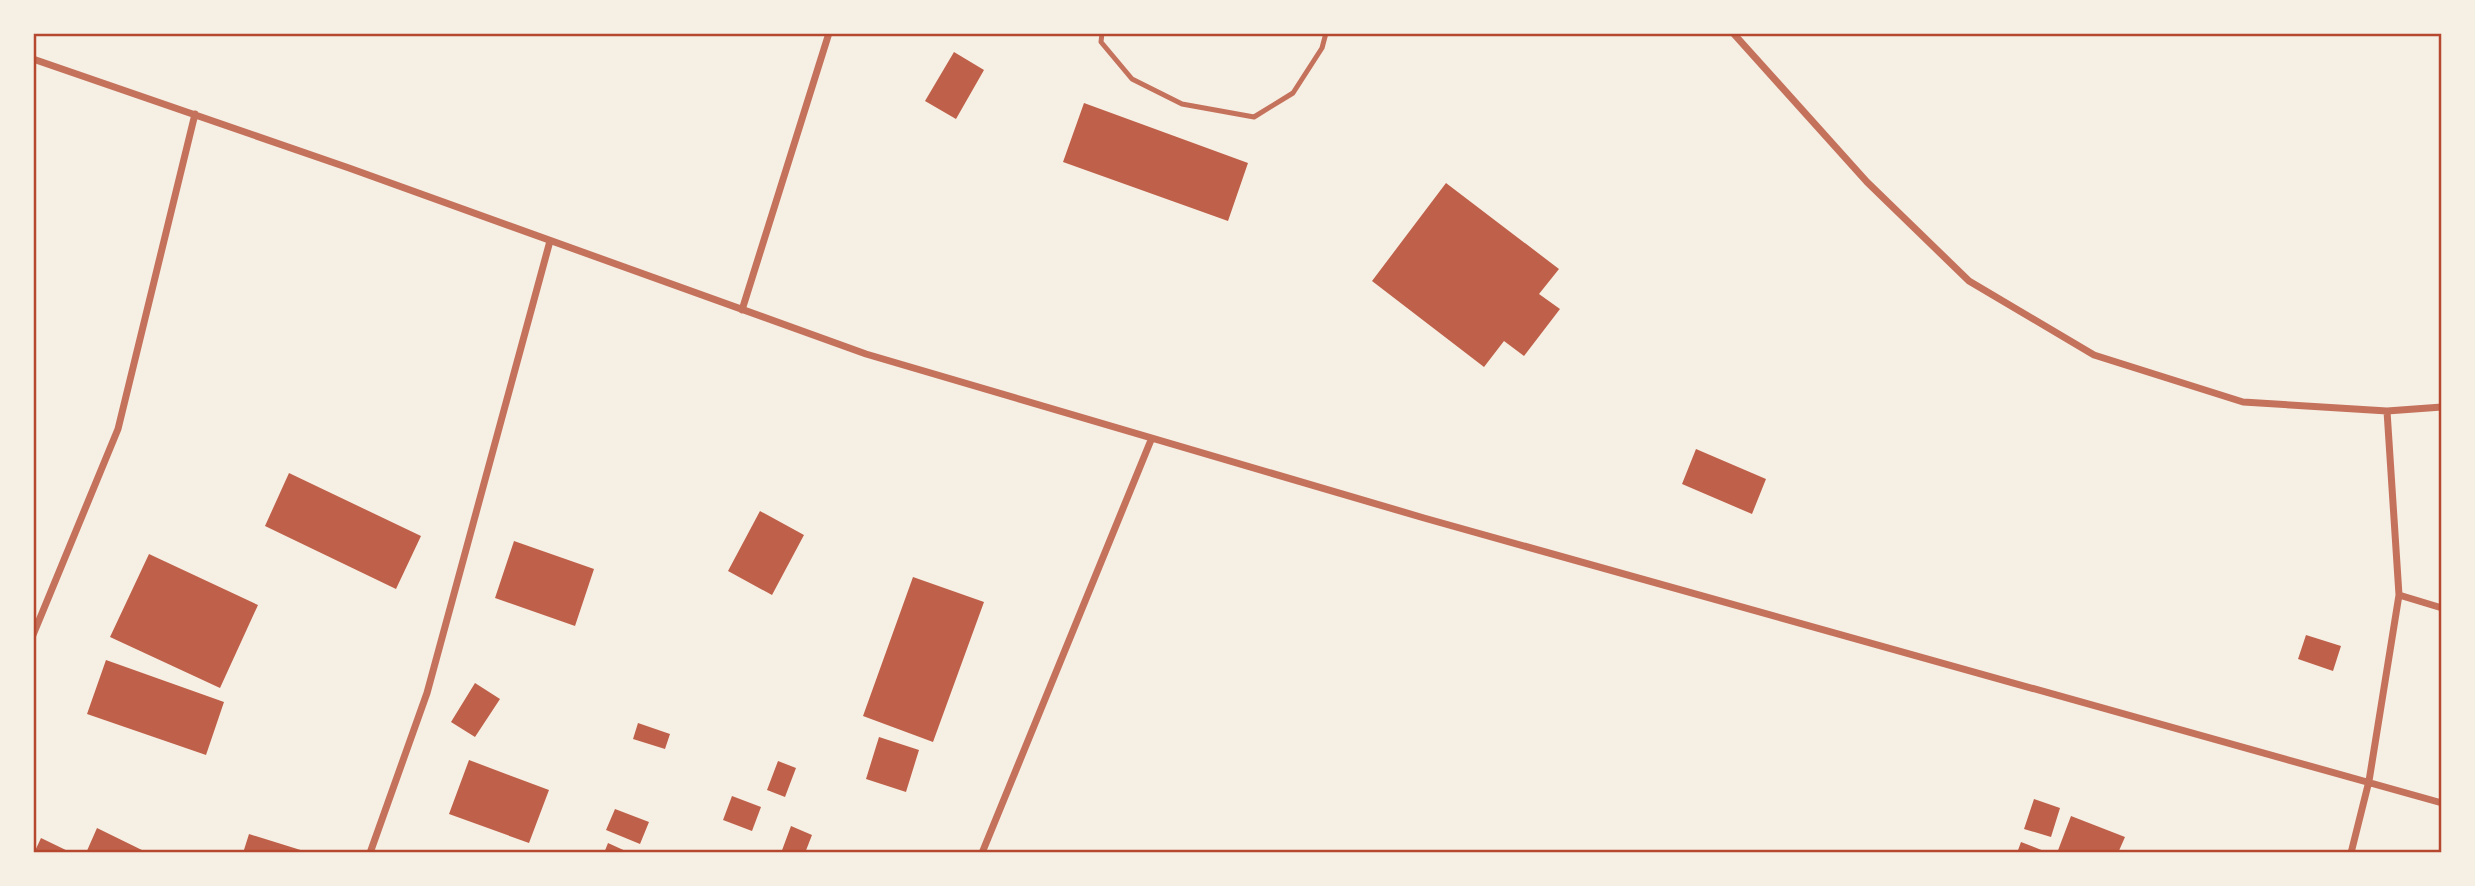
<svg xmlns="http://www.w3.org/2000/svg" width="2475" height="886" viewBox="0 0 2475 886" font-family="Signika,sans-serif">
	<rect width="100%" height="100%" fill="#f6efe4"/>
	<path fill="#bf614a" d="M954 52 984 70 956 119 925 101Z
		M1084 103 1248 163 1228 221 1063 162Z
		M1446 183 1559 269 1539 294 1560 309 1524 356 1504 341 1484 367 1372 281Z
		M1696 449 1766 479 1752 514 1682 484Z
		M289 473 421 536 396 589 265 526Z
		M760 511 804 535 772 595 728 571Z
		M514 541 594 569 575 626 495 598Z
		M149 554 258 605 220 688 110 637Z
		M913 577 984 602 933 742 863 716Z
		M2306 635 2341 646 2333 671 2298 659Z
		M106 660 224 702 206 755 87 714Z
		M475 683 500 699 475 737 451 722Z
		M638 723 670 734 665 749 633 739Z
		M879 737 919 750 906 792 866 779Z
		M469 760 549 790 529 843 449 814Z
		M778 761 796 768 785 797 767 790Z
		M732 796 761 807 752 831 723 820Z
		M2034 799 2060 808 2051 837 2024 829Z
		M615 809 649 822 640 844 606 830Z
		M2071 816 2125 837 2118 853H2057Z
		M791 826 812 835 805 853H781Z
		M97 828 148 853H86Z
		M249 834 307 852V853H243Z
		M41 838 72 853H34Z
		M2021 842 2049 853H2017Z
		M608 843 630 853H604Z"/>
	<g fill="none" stroke-linecap="round" stroke-linejoin="round">
		<path stroke="#c5725c" stroke-width="5" d="M1102 33 1101 42 1132 79 1182 104 1254 117 1293 93 1322 48 1326 33"/>
		<path stroke="#c5725c" stroke-width="7" d="M1733 33 1867 182 1969 281 2094 355 2243 402 2387 411 2442 407
			M33 59 349 168 866 354 1424 518 2442 803
			M742 310 829 33
			M2387 411 2399 595 2442 608
			M33 635 118 429 195 114
			M370 853 427 693 550 241
			M982 853 1151 440
			M2351 853 2369 781 2399 595"/>
	</g>
	<rect width="2475" height="886" fill="none" stroke="#f6efe4" stroke-width="70"/>
	<rect x="35" y="35" width="2405" height="816" fill="none" stroke="#b5482f" stroke-width="2.5"/>
</svg>
